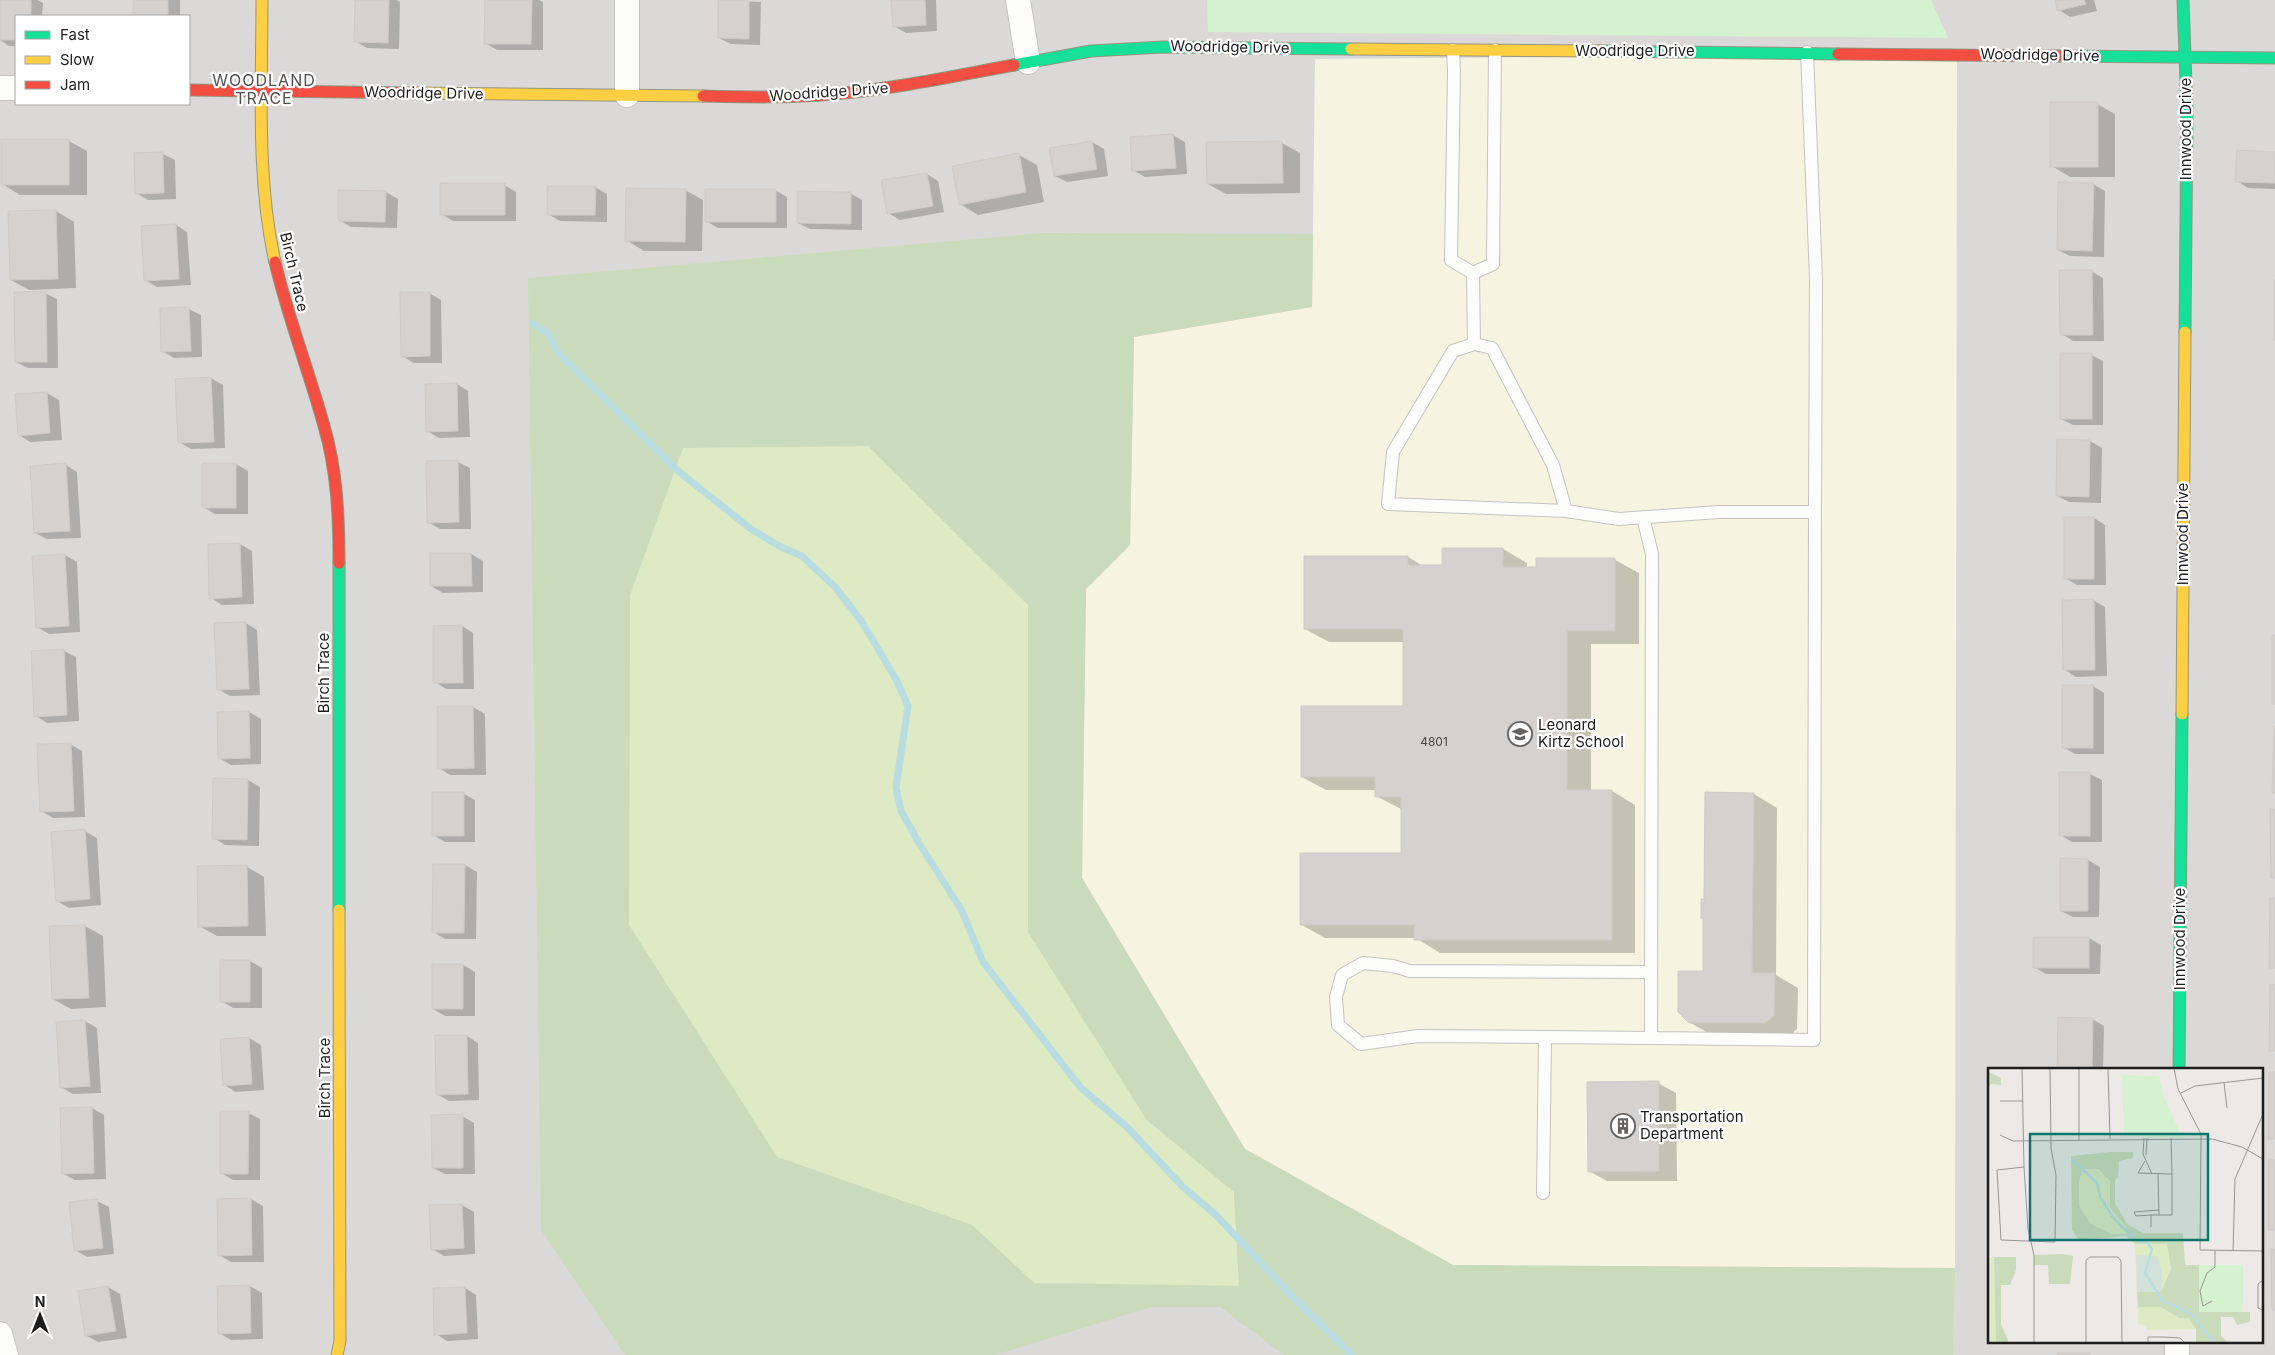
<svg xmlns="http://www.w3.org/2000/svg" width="2275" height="1355" viewBox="0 0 2275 1355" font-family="Inter,sans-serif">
	<rect width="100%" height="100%" fill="#ece9e6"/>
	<path fill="#dbd9d7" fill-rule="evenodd" d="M0 0H2275V1355H0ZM16 16H189V104H16ZM1989 1069H2261V1341H1989Z"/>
	<path fill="#f6f3e0" d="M1957 54 1955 1268 1453 1265 1245 1149 1082 878 1086 589 1130 545 1134 337 1312 307 1315 59Z"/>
	<path fill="#ddeac3" d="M868 446 1028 605V932L1147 1120 1234 1192 1239 1286 1034 1283 972 1225 777 1157 629 925 630 595 683 447Z"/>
	<path fill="#cadbbb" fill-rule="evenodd" d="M1043 233 1313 234 1312 307 1134 337 1130 545 1086 589 1082 878 1245 1149 1453 1265 1955 1268 1953 1355H1284L1220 1307H1151L995 1355H625L541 1230 528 278ZM868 446 1028 605V932L1147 1120 1234 1192 1239 1286 1034 1283 972 1225 777 1157 629 925 630 595 683 448Z"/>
	<path fill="#d4f2d0" d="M1207 0H1931L1948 38 1208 32Z"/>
	<path fill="#0003" d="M0 0H37L43 3 42 16H16V46H9L0 40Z
		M134 0H180V16H134Z
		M356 0H396L400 2 399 49 367 48 355 41Z
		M486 0H539L543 2V50H497L485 43Z
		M719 0 761 2 760 45 731 44 719 38Z
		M893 0H936L937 31 906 33 894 26Z
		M2056 0H2094L2097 11 2070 17 2059 10Z
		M2097 104 2115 114V177H2070L2052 166Z
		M1173 135 1185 142 1187 174 1145 177 1133 170Z
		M69 141 87 151V195H20L2 184Z
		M1092 142 1104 149 1108 176 1067 182 1055 176Z
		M1282 143 1300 153V193L1226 194 1208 184Z
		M2275 153V189L2248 188 2237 181Z
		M135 154H163L175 160 176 199 148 200 136 193Z
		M1019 155 1037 165 1044 202 978 215 960 204Z
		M927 174 938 181 944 212 900 220 888 213Z
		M2093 184 2105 191 2104 257 2070 256 2058 250Z
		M504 185 516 192V221H453L441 214Z
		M595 187 607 194V222L560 221 548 214Z
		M685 190 703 200 702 251H644L626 240Z
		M775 190 787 197V228H718L706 221Z
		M386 192 398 199 397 228 351 227 339 220Z
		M850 193 862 200V230L810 229 798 223Z
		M56 211 74 222 76 288 29 290 11 280Z
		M176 225 187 232 191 285 157 287 145 280Z
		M2091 271 2103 278 2104 341H2073L2062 334Z
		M45 293 57 299 58 368H28L16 362Z
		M429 293 441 300 442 363H414L402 356Z
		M189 309 201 315 202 357 174 358 162 351Z
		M2091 355 2103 361V425H2073L2061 419Z
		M211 378 223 385 225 448 191 449 179 442Z
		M457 384 468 391 470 437 439 438 427 431Z
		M47 393 59 400 62 440 30 442 19 435Z
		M2090 441 2102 448 2101 503 2069 502 2057 496Z
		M427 462H458L470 468 471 529H440L428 522Z
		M236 464 248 471V514H215L203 507Z
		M66 465 77 472 81 538 47 539 35 533Z
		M2094 518 2105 525 2106 585H2077L2065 578Z
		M240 544 252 551 254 604 222 605 211 598Z
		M1443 549H1503L1527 563V568L1615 560 1639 573V644H1591V791H1612L1635 805V953H1440L1416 938H1325L1302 925 1403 854V810L1376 796V790H1326L1302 777 1404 707V642H1329L1305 629 1408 557 1423 566H1443Z
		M431 554H471L483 561V592L443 593 431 586Z
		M65 555 77 562 80 632 49 634 37 627Z
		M2093 600 2105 607 2107 676 2076 677 2065 670Z
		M246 623 257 630 260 695 230 696 218 689Z
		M462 626 473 633 474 689H446L435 682Z
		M64 651 76 657 79 721 47 723 36 716Z
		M2093 686 2104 693V754H2075L2063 747Z
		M473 707 485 714 486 775H450L439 768Z
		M249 712 261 719V764L231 765 219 758Z
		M70 744 82 751 85 817 53 818 41 811Z
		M2090 774 2102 780V842H2072L2060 835Z
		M248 780 260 787 259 846 225 845 214 838Z
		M464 794 475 800V842H445L433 835Z
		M1754 794 1777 808 1776 975 1798 988 1797 1029 1789 1036H1714L1689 1022 1704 972 1705 919 1702 918 1705 900Z
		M85 831 97 838 101 905 69 908 57 901Z
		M2088 860 2100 867 2099 917H2073L2061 911Z
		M465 865 477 872 476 939H445L433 932Z
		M247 867 264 877 266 936H217L199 926Z
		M85 926 103 936 106 1007 71 1009 53 999 50 927Z
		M2089 938 2101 945 2100 974H2046L2034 967Z
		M221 961H250L262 968V1008H233L221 1001Z
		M433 965H463L475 972V1016H445L433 1009Z
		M2092 1019 2104 1026 2103 1069H2058Z
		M85 1021 97 1028 101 1093 73 1094 61 1087 57 1023Z
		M467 1036 478 1043 479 1100 449 1101 437 1094Z
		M249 1038 261 1045 264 1090 236 1092 224 1085 221 1040Z
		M1658 1083 1676 1093 1677 1181H1607L1589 1171Z
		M92 1108 104 1115 106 1179 75 1180 64 1174Z
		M248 1113 260 1119V1180H233L221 1173Z
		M462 1116 474 1123 475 1174H445L433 1168Z
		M251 1199 263 1206 264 1262H231L219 1255Z
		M97 1201 109 1207 114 1254 87 1257 75 1250Z
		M462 1205 474 1212 475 1254 444 1256 432 1249Z
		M250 1286 262 1293 263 1339 231 1340 219 1333V1287Z
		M108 1287 120 1294 127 1338 98 1342 87 1336Z
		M465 1288 476 1295 478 1339 447 1341 436 1334Z"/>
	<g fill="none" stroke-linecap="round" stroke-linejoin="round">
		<path stroke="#b8dce0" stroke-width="7" d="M532 323 549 334 558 353 678 471 751 529 781 547 802 556 836 588 862 622 896 679 908 706 896 787 901 811 919 843 962 911 983 962 1081 1088 1127 1127 1182 1186 1217 1216 1288 1292 1352 1355"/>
	</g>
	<path fill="#d4d1ce" stroke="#cfcac7" d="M0 0H31V16H16V40H0Z
		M133 0H168V16H133Z
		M355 0H389L388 43 354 42Z
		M485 0H532L531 44H484Z
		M718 0H749V39L718 38Z
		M891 0H925L926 25 893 27Z
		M2055 0H2084L2086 4 2057 11Z
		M2050 102H2098V167H2050Z
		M1173 134 1176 168 1132 171 1130 137Z
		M1 139H69V185H1Z
		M1092 141 1097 169 1054 176 1049 148Z
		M1282 141 1283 183 1207 184 1206 142Z
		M2237 150 2275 152V183L2235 182Z
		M163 152 164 193 135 194 134 153Z
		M1019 153 1026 192 959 205 952 166Z
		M927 173 933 206 887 214 881 180Z
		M2058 182 2094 183 2092 251 2057 250Z
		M440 183H505V215H440Z
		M547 186H596L595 215H547Z
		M626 188 686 189 685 242 625 241Z
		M705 189H776V222H705Z
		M338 190 386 191 385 222 338 221Z
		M797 191 851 192V224L797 223Z
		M56 210 58 279 10 280 8 211Z
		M176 224 179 279 144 281 141 226Z
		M2059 270H2092L2093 335H2060Z
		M2274 280H2275V340H2274Z
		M46 291 47 362H15L14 292Z
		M400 292H430V356L401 357Z
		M189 307 191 351 161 352 160 308Z
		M2060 353H2092V419H2060Z
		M211 377 214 442 178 443 175 379Z
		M457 383 458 431 426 432 425 384Z
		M47 392 50 433 18 436 15 394Z
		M2057 439 2090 440 2089 497 2056 496Z
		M458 460 459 522 427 523 426 461Z
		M66 463 70 531 34 533 30 466Z
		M202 463H236V508H202Z
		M2064 517H2094V579H2064Z
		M240 543 242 597 209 599 208 544Z
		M1442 548H1503V567H1536V558H1615V631H1567V790H1612V940H1414V925H1300V853H1401V797H1375V777H1301V706H1403V629H1304V556H1408V565H1442Z
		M430 553H471L472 586H430Z
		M65 554 69 626 36 628 32 556Z
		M2094 599 2095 670H2063L2062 600Z
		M246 622 249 689 217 690 214 623Z
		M462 625 463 683H433V626Z
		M2272 635H2275V704H2272Z
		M64 649 67 715 34 717 31 651Z
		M2062 685H2093V748H2062Z
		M437 706H473L474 768 437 769Z
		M249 711 250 758 218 759 217 712Z
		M2274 726H2275V793H2272Z
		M71 743 74 811 40 812 37 744Z
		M2059 772H2090V836H2059Z
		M213 778 248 779 247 840 212 839Z
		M432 792H464V836H432Z
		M1705 792 1754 793 1752 973H1775L1774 1016 1765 1023H1689L1678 1012V971H1703V918H1701V899H1704Z
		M2270 809H2275V878H2271Z
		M85 829 90 899 56 902 51 832Z
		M2060 858 2088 859V911H2060Z
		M433 864H465L464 933H432Z
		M247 865 248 926 198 927 197 866Z
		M2270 898H2275V968H2269Z
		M85 925 89 998 52 999 49 926Z
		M2033 937H2089V968H2033Z
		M220 960H250V1002H220Z
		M432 964H463V1009H432Z
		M2270 984 2275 985V1051H2269Z
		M2058 1017 2093 1018 2092 1069H2057Z
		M85 1020 90 1086 60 1088 56 1022Z
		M435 1035H467L468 1094 436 1095Z
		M249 1037 252 1084 223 1086 220 1039Z
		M2269 1072H2275V1139H2268Z
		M1659 1081V1171L1588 1172 1587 1082Z
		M92 1107 94 1173 62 1174 60 1108Z
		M220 1111H249L248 1174H220Z
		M463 1114V1168H432L431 1115Z
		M2268 1160H2275V1230H2268Z
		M251 1198 252 1255 218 1256 217 1199Z
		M97 1199 103 1248 74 1251 69 1202Z
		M462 1204 464 1248 431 1250 429 1205Z
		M2271 1249H2275V1310H2272Z
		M250 1285 251 1333 218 1334 217 1286Z
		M108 1286 116 1331 85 1336 78 1291Z
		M465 1287 467 1333 434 1335 433 1288Z
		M2057 1353H2090V1355H2057Z"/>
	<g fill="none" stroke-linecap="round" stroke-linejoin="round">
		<defs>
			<path id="lane" d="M1453 50 1454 71 1451 260 1473 273
				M1473 273 1493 264 1495 50
				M1473 273 1474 344
				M1566 511 1553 465 1492 348 1474 344 1453 351 1393 452 1388 504 1566 511 1619 519 1719 512H1815L1816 279 1807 52
				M1545 1037 1418 1036 1361 1044 1338 1025 1336 997 1342 975 1363 963 1393 966 1410 971 1651 972
				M1651 1038 1814 1040 1815 512
				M1543 1193 1545 1037 1651 1038 1652 554 1643 517"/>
			<path id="street" d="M627 0V95
				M1018 0 1028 62
				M0 88H16
				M0 1334 6 1355
				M2177 1355V1341"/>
			<path id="fast" d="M2183 0 2187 112 2185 332
				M1602 51 1838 54
				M2058 56 2275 58
				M1014 65 1091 51 1163 47 1351 49
				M339 563V910
				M2179 1069 2182 714"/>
			<path id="slow" d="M262 0C262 87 256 177 275 262
				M1351 49 1602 51
				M416 93 703 96
				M2182 714 2185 332
				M337 1355 340 1341 339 910"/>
			<path id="jam" d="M1838 54 2058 56
				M189 90 416 93
				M703 96C747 97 790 98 833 94 894 89 954 76 1014 65
				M275 262C288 318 309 371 324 426 337 470 339 517 339 563"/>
		</defs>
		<use href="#lane" stroke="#c4c3c2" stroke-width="14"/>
		<use href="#street" stroke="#c4c3c2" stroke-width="26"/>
		<use href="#fast" stroke="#96957e" stroke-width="13"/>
		<use href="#slow" stroke="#96957e" stroke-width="13"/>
		<use href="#jam" stroke="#96957e" stroke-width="13"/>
		<use href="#lane" stroke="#fcfcfb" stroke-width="12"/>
		<use href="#street" stroke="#fcfcfb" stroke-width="24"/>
		<use href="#fast" stroke="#16e098" stroke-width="11"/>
		<use href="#slow" stroke="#ffcf43" stroke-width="11"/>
		<use href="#jam" stroke="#f24e42" stroke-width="11"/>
	</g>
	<defs>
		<symbol id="school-ring" viewBox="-11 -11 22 22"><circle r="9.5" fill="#fff" stroke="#656463" stroke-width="1.5"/><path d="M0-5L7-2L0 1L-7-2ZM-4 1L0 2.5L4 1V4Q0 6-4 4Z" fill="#656463"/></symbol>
		<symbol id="building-ring" viewBox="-11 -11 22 22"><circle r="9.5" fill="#fff" stroke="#656463" stroke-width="1.5"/><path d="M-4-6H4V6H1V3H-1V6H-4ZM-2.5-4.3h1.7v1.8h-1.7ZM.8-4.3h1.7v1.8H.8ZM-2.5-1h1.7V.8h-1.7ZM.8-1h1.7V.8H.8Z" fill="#656463"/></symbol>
	</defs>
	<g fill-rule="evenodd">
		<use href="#school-ring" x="1506" y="720" width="28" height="28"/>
		<use href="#building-ring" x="1609" y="1112" width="28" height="28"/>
	</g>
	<g text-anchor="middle" stroke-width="4.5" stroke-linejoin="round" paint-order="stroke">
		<g font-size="12" fill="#4b4a49">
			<text x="1434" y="746">4801</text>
		</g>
		<g font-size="15" fill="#1d1d1d" stroke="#fff">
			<text transform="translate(1230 47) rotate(1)" y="5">Woodridge Drive</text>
			<text x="1635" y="56">Woodridge Drive</text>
			<text transform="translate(2040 55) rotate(1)" y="5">Woodridge Drive</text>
			<text transform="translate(829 92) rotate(-4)" y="5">Woodridge Drive</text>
			<text transform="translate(424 93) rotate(1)" y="5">Woodridge Drive</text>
			<text transform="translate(2186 129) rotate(-90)" y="5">Innwood Drive</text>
			<text transform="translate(294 272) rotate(77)" y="5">Birch Trace</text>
			<text transform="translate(2183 534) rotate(-90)" y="5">Innwood Drive</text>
			<text transform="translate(324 673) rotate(-90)" y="5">Birch Trace</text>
			<text transform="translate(2180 939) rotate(-90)" y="5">Innwood Drive</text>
			<text transform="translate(325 1078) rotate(-90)" y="5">Birch Trace</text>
		</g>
		<g font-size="15" fill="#1d1d1d" stroke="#fff" text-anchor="start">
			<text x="1538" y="730">Leonard<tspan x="1538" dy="17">Kirtz School</tspan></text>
			<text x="1640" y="1122">Transportation<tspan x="1640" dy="17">Department</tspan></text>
		</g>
		<g font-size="16" letter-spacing="1" fill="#505050" stroke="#fff">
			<text x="264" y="86">WOODLAND<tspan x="264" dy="18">TRACE</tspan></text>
		</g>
	</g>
	<g transform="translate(1988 1068)">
		<rect width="275" height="275" fill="#ece9e6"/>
		<path d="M95 101H110L122 113V139L138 159 139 166H123L103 156 91 138V112ZM147 176H179L183 201 173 224H149ZM0 189H6L8 275H0ZM150 239H173L191 250H200L208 261 158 262V257L150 256Z" fill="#ddeac3"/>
		<path d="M0 3 13 10V17L3 16 0 21ZM123 84H145V90L131 93 130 109 127 112V135L139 156 155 165H195L197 197H255L254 244H262V254L249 257 245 249H233V268L241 275H208V261L200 250H191L173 239H150L149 224H173L183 201 179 176H147L137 168 91 172 84 162 83 88ZM95 101H110L122 113V139L138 159 139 166H123L103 156 91 138V113ZM75 186 85 188 82 216H61L60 197H46V187ZM6 189H28V202L22 217H13V256L21 275H8Z" fill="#cadbbb" fill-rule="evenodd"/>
		<path d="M148 187 169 188 174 202 173 224H149Z" fill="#d3e2d8"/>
		<path d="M134 7 171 8 176 30 194 69 136 68ZM211 197H255L254 244H211Z" fill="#d4f2d0"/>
		<path fill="none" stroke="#b8dce0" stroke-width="2.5" d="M84 91 109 115 112 129 126 151 149 173 159 174 164 181 157 205 175 233 203 246 227 275"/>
		<path fill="none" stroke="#999796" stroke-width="1" d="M34 0 36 99 40 161 46 187V275M91 0V73M120 0 122 71M186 0 190 21 213 66 212 182 275 183M236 15 239 40M193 25 207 18 275 10M12 33H35M12 67 25 73 224 71 254 79 275 91M156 70 155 86 164 106M158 87 159 70M157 93 150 105 184 106 183 70M36 99 9 102 13 172 67 174 68 107 63 80 62 0M163 147 148 148 146 144 171 142M171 147H184V106M163 159V147H171L170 106M245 183 247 111 275 46M275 212 270 216V240L275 242M224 233 215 238 212 223 219 205 227 199V183M98 275V192L102 189H130L133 193 134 275M160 275V269H176L192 270 197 275"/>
		<path fill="#0f766e" fill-opacity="0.15" stroke="#0f766e" stroke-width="2.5" d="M42 66H220V172H42Z"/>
		<rect width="275" height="275" fill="none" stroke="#1d1d1d" stroke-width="2.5"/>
	</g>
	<rect x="15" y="15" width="175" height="90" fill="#ffffff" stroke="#a5a5a5"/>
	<rect x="25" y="31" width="25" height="8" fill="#16e098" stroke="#a5a5a5"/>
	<text x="60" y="40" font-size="15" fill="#1d1d1d">Fast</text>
	<rect x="25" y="56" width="25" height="8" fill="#ffcf43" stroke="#a5a5a5"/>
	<text x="60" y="65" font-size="15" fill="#1d1d1d">Slow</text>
	<rect x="25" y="81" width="25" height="8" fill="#f24e42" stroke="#a5a5a5"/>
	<text x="60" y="90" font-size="15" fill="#1d1d1d">Jam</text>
	<g transform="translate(40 1315)" stroke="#ffffff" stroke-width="4" paint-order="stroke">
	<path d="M0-4L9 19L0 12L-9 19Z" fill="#1d1d1d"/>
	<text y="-8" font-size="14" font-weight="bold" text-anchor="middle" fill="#1d1d1d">N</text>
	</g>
</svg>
